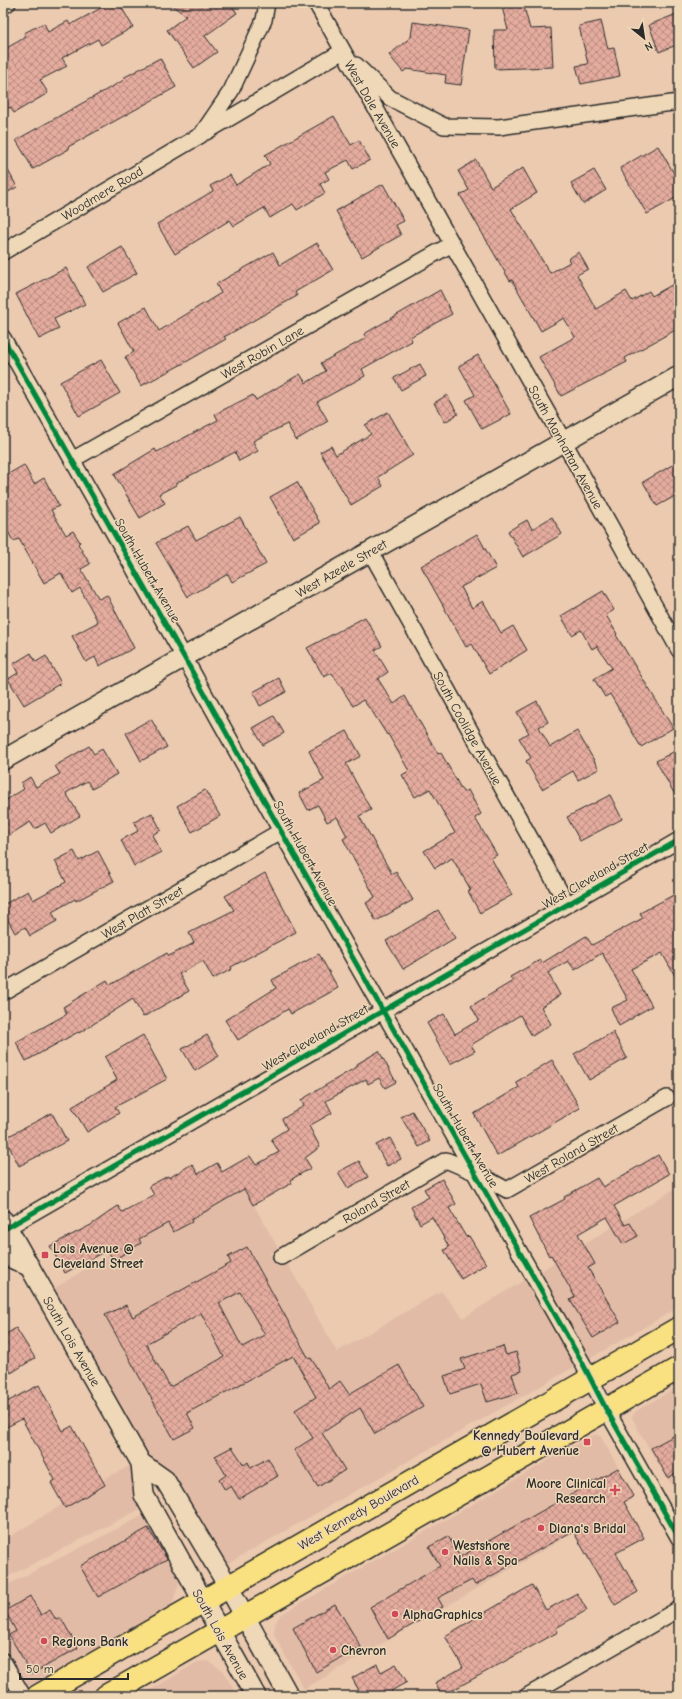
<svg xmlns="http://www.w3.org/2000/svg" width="682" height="1699" viewBox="0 0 682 1699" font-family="'Comic Neue',sans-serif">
	<defs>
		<pattern id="building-cross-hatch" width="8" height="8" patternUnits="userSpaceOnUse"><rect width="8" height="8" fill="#e4ab9e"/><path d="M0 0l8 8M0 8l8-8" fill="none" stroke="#b98b81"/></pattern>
	</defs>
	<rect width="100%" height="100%" fill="#ebcab0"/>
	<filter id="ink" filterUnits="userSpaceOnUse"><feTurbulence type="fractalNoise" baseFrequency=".025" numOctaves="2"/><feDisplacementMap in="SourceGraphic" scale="8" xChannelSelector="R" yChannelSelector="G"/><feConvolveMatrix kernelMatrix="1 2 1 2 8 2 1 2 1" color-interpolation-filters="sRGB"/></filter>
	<g filter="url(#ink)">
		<path fill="#e1bba6" d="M237 1175 278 1248 270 1253 278 1267 287 1263 337 1352 441 1291 463 1318 526 1279 576 1366 225 1565 149 1459 148 1455H145L70 1322 55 1288Z
			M679 1186V1307L589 1359 539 1272Z
			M679 1386V1483L673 1487 639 1432 632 1417 636 1411Z
			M597 1434 601 1437 635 1497 304 1689 274 1635 275 1624 280 1615 589 1437Z
			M131 1465 134 1467 142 1508 3 1579V1541L95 1484Z
			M146 1514 180 1579 172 1605 11 1696H3V1587Z
			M208 1661 222 1670 238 1696H140L198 1662Z"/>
		<path fill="url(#building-cross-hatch)" stroke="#2b2b2b" fill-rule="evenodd" d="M110 3H119L133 27 101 45 98 39 62 58 67 66 40 80 48 93 14 113 10 107 3 111V50L26 37 24 33 44 23 48 32 68 21 70 25Z
			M169 3H230L237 13 205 36 217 52 194 68 167 30 186 16Z
			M518 3H523L530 29 551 28 553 67 495 69 494 30H508L502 7Z
			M679 13V44L659 52 649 25Z
			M601 21 608 49 614 48 620 76 581 84 576 66 588 64 579 26Z
			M413 22 469 30 461 85 445 83 446 75 407 69 403 72 389 55 411 37Z
			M160 58 176 87 68 147 69 149 33 169 16 140 124 80 123 78Z
			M334 116 351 145 359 140 370 160 353 169 348 160 325 172 329 179 320 184 325 193 297 210 293 204 270 218 264 208 234 226 230 220 175 254 157 224 213 191 210 186 230 175 236 185 270 164 265 155Z
			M658 146 679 182V196L647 214 620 168Z
			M476 160 491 187 523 168 537 193 511 209 550 273 570 262 568 259 579 252 588 269 577 275 596 309 626 291 632 301 649 291 652 296 679 281V328L625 358 627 362 561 396 539 357 575 337 564 318 541 331 512 280 510 281 460 195 469 190 458 171Z
			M3 161 17 187 3 195Z
			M594 170 606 190 583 204 571 183Z
			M383 184 404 221 396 225 401 235 362 257 336 211Z
			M317 243 333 270 295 292 297 296 224 337 226 339 186 362 141 386 125 357 134 352 118 323 146 307 159 331 221 293 216 284 273 252 280 265Z
			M122 247 137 273 103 292 88 267Z
			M66 268 85 304 54 319 59 329 39 339 16 294Z
			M440 290 452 314 410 337 412 341 362 369 365 376 317 402 328 421 296 440 287 424 253 441 258 451 239 461 235 452 176 483V485L159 494 165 503 140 518 114 474 155 449 157 452 218 420 215 414 253 395 256 400 300 374 306 383 326 371 321 363 366 338 364 334Z
			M478 355 511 414 482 429 466 400 475 395 459 366Z
			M101 360 120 393 79 416 60 382Z
			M420 364 426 376 401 390 394 378Z
			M447 395 458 414 445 422 434 403Z
			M388 412 413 455 378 477 383 486 351 505 320 452 331 446 336 455 371 434 365 425Z
			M679 461V494L657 506 643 482Z
			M24 465 34 484 44 478 59 506 51 510 66 535 73 531 80 542 78 544 90 564 81 569 99 599 107 595 134 648 99 666 95 657 86 662 72 636 98 622 80 588 72 593 61 573 44 583 19 539 13 541 3 522V512L9 509 3 498V477Z
			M297 482 320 523 293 538 270 497Z
			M240 517 266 564 232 582 228 574 188 597 156 543 188 526 196 540Z
			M552 517 562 534 523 557 508 531 527 520 532 529Z
			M477 534 496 568 461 587 472 608 483 601 501 633 513 626 527 650 489 674 472 644 466 647 421 566Z
			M603 591 614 610 606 615 617 634 616 635 673 728 641 747 610 694 605 697 594 679 612 668 597 646 592 649 581 630 572 635 561 616Z
			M365 617 382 646 375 650 388 672 378 679 394 704 405 696 438 754 441 753 463 792 468 790 481 814 475 818 497 855 491 858 512 895 480 913 468 891 471 890 452 858 435 868 424 851 455 833 430 789 415 797 402 775 409 771 388 734 387 735 370 708H369L363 700 353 706 332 673 324 677 307 648Z
			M31 653 36 662 46 656 61 683 24 705 8 679 18 673 13 664Z
			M279 678 286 692 260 706 253 692Z
			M537 701 548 722 539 727 550 747 577 731 599 769 578 780 573 771 542 789 526 761 531 758 519 738 529 733 517 712Z
			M274 716 284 733 263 745 253 728Z
			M151 719 167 747 141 761 126 733Z
			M347 731 361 756 346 764 371 810 359 816 392 874 396 872 413 900 376 921 366 903 375 897 343 839 347 836 337 817 327 822 318 805 308 810 299 793 324 780 309 751Z
			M89 746 94 754 102 749 117 774 92 789 87 781 66 793 80 816 51 833 45 823 35 829 30 822 3 839V802L24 789 21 783 30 777 36 787 60 774 55 766Z
			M679 749V802L656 761Z
			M205 790 220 816 192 832 177 806Z
			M610 795 622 819 580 841 567 817Z
			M152 813 161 830 152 835 161 852 134 866 121 840 138 831 134 822Z
			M74 851 79 861 98 851 114 881 76 901 75 899 52 912 57 921 30 936 25 927 15 933 3 911V905L28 891 33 900 66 882 55 861Z
			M265 873 296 932 231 967 232 969 213 979 203 961 179 974 189 991 143 1017 133 999 79 1033 78 1032 26 1061 16 1042 67 1014 63 1007 107 980 110 985 167 953 169 956 194 943 189 933 234 910 225 896Z
			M679 892V983L662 953 631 969 652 1006 633 1017V1018L619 1026 611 1008 628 1000 602 953 575 970 568 961 548 973 560 995 541 1007 551 1024 532 1036 520 1015 471 1045 475 1051 450 1064 427 1023 444 1014 455 1034 479 1020 471 1006 513 981 510 977 540 960 542 963 586 936 592 945 643 918 640 913Z
			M438 910 455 938 403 969 386 941Z
			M319 954 338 988 291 1014 288 1009 238 1040 225 1020 276 988 272 980Z
			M613 1032 627 1058 589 1080 574 1054Z
			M143 1035 167 1079 115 1107 119 1113 87 1132 72 1107 117 1080 105 1057Z
			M207 1035 219 1056 195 1071 182 1049Z
			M379 1051 396 1082 385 1088 379 1078 368 1084 366 1079 326 1101 332 1113 309 1126 320 1147 305 1158 311 1168 290 1180 292 1183 253 1205 244 1189 191 1220 192 1222 173 1232 168 1223 139 1239 141 1243 114 1260 107 1250 65 1273 50 1246 91 1225 118 1206 122 1212 154 1195 149 1186 168 1176 169 1178 192 1164 198 1174 217 1163 222 1172 250 1156 256 1165 279 1152 271 1139 287 1129 282 1119 304 1106 301 1100 358 1066 357 1064Z
			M552 1060 580 1108 497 1156 474 1114 519 1087 516 1082Z
			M412 1111 430 1141 419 1147 401 1117Z
			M52 1113 67 1141 19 1166 5 1138Z
			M390 1138 401 1159 387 1166 376 1145Z
			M658 1155 669 1174 614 1206 625 1225 630 1223 638 1236 623 1244 607 1217 578 1234 595 1264 588 1268 620 1322 593 1338 570 1300 575 1297 551 1255 549 1256 529 1218 565 1199 564 1197 597 1178 603 1187Z
			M359 1161 368 1177 348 1188 338 1172Z
			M442 1179 456 1204 449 1208 466 1237 469 1236 486 1264 461 1279 444 1250 449 1247 432 1217 420 1224 411 1207 429 1197 424 1189Z
			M247 1247 309 1359 311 1358 329 1389 340 1381 349 1394 399 1365 423 1407 375 1434 360 1408 322 1433 345 1470 318 1487 294 1450 313 1438 295 1410 316 1397 293 1356 187 1413 195 1428 174 1439 105 1315 126 1305 133 1317 231 1263 228 1257ZM240 1292 265 1335 242 1347 219 1303ZM201 1313 224 1357 170 1387 146 1344Z
			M16 1328 35 1358 11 1373 3 1360V1336Z
			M503 1346 506 1355 516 1352 522 1371 512 1374 518 1393 487 1402 481 1384 450 1394 444 1376 465 1369 461 1359Z
			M39 1385 63 1431 72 1426 105 1485 65 1508 51 1483 55 1480 22 1419 3 1429V1404Z
			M679 1433V1471L668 1478 651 1448Z
			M232 1447 244 1465 248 1462 251 1468 268 1458 278 1476 239 1499 231 1486 225 1490 219 1480 226 1475 215 1456Z
			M618 1468 634 1496 624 1502 644 1538 616 1553 638 1592 615 1605 573 1531 475 1585 472 1580 438 1598 443 1607 388 1639 370 1607 440 1566 429 1547 448 1536 460 1557Z
			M148 1528 167 1559 98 1597 80 1566Z
			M532 1585 546 1610 577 1593 587 1610 556 1628 558 1632 442 1696 435 1683 463 1667 445 1636Z
			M30 1596 41 1615 50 1610 56 1620 61 1618 78 1648 32 1674 9 1635 16 1631 5 1611Z
			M335 1604 361 1647 316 1672 293 1628Z
			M377 1664 381 1672 396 1664 407 1682 391 1691 394 1696H362L352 1678Z"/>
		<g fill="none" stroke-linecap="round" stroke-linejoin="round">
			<defs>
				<path id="minor" d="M316 3 564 442 679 650
					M3 6 8 3
					M356 65 390 98 444 126 499 127 679 102
					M206 132 343 51
					M3 252 201 135 231 91 264 20 267 3
					M3 338 184 657 281 831 583 1364 606 1409 679 1538
					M72 460 452 244
					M370 551 567 904
					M3 992 281 831
					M3 1230 679 840
					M281 1257 446 1160 474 1172 507 1190 667 1098
					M3 1661 23 1696
					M527 1696 679 1609"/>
				<path id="tertiary" d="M3 760 679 376
					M3 1220 141 1463 165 1480 228 1586 289 1696
					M3 1254 30 1267
					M141 1463 144 1495 256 1696"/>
				<path id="primary" d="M38 1696 679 1328
					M106 1696 679 1368"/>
			</defs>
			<use href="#minor" stroke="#2b2b2b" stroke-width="18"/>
			<use href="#tertiary" stroke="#2b2b2b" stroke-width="22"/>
			<use href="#primary" stroke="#2b2b2b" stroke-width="25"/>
			<use href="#minor" stroke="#eed8b7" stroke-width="15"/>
			<use href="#tertiary" stroke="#eed8b7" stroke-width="19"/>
			<use href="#primary" stroke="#f9e181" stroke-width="22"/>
			<defs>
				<path id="cycleway" d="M3 338 184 657 281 831 583 1364 606 1409 679 1538
					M3 1230 679 840"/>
			</defs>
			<use href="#cycleway" stroke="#eed8b7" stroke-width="8"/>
			<use href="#cycleway" stroke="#00873e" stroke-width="5"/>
		</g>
	</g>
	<g fill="#d1495b" stroke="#eed8b7" stroke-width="1.5">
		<rect x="41" y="1251" width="8" height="8" rx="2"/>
		<rect x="583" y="1438" width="8" height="8" rx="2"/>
		<path d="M613 1484h4v4h4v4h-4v4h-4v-4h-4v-4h4z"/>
		<circle cx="541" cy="1528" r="4"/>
		<circle cx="445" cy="1552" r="4"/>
		<circle cx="395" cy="1614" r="4"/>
		<circle cx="44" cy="1641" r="4"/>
		<circle cx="333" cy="1650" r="4"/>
	</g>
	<g text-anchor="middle" stroke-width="3" stroke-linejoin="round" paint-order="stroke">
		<g font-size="13" fill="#2b2b2b" stroke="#eed8b7">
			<text transform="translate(373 104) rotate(60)" y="5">West Dale Avenue</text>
			<text transform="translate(102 193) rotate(-31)" y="5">Woodmere Road</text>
			<text transform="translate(262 352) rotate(-30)" y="5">West Robin Lane</text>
			<text transform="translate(566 447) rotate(61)" y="5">South Manhattan Avenue</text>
			<text transform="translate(341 568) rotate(-30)" y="5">West Azeele Street</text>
			<text transform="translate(148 570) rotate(60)" y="5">South Hubert Avenue</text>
			<text transform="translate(468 728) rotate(61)" y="5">South Coolidge Avenue</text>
			<text transform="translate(306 853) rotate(61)" y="5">South Hubert Avenue</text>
			<text transform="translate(595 875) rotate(-30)" y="5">West Cleveland Street</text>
			<text transform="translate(142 912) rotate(-30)" y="5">West Platt Street</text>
			<text transform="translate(315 1037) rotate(-30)" y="5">West Cleveland Street</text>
			<text transform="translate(466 1135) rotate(60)" y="5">South Hubert Avenue</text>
			<text transform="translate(571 1153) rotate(-30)" y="5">West Roland Street</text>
			<text transform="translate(376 1201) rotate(-30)" y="5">Roland Street</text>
			<text transform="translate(72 1341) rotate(60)" y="5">South Lois Avenue</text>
			<text transform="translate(358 1512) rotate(-30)" y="5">West Kennedy Boulevard</text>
			<text transform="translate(221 1634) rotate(61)" y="5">South Lois Avenue</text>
		</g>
		<g font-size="13" font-weight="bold" fill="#2b2b2b" stroke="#eed8b7" text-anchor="start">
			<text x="53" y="1253">Lois Avenue @<tspan x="53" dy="15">Cleveland Street</tspan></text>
			<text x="579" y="1440" text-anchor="end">Kennedy Boulevard<tspan x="579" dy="15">@ Hubert Avenue</tspan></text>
			<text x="606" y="1488" text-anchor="end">Moore Clinical<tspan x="606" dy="15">Research</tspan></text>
			<text x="549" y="1533">Diana's Bridal</text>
			<text x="453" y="1550">Westshore<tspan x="453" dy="15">Nails &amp; Spa</tspan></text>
			<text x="403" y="1619">AlphaGraphics</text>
			<text x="52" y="1646">Regions Bank</text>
			<text x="341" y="1655">Chevron</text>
		</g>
	</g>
	<rect width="682" height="1699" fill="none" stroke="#eed8b7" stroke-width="16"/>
	<rect x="8" y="8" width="666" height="1683" fill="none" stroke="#2b2b2b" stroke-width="1.5" filter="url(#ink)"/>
	<g transform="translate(644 38) rotate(150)" stroke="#eed8b7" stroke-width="3" paint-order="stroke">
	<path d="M0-3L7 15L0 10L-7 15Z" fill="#2b2b2b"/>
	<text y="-6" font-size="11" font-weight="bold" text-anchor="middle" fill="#2b2b2b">N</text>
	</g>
	<path d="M20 1673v6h108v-6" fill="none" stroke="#2b2b2b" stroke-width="2"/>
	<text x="26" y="1673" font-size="12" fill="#2b2b2b" stroke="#eed8b7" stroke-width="3" paint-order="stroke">50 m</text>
</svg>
